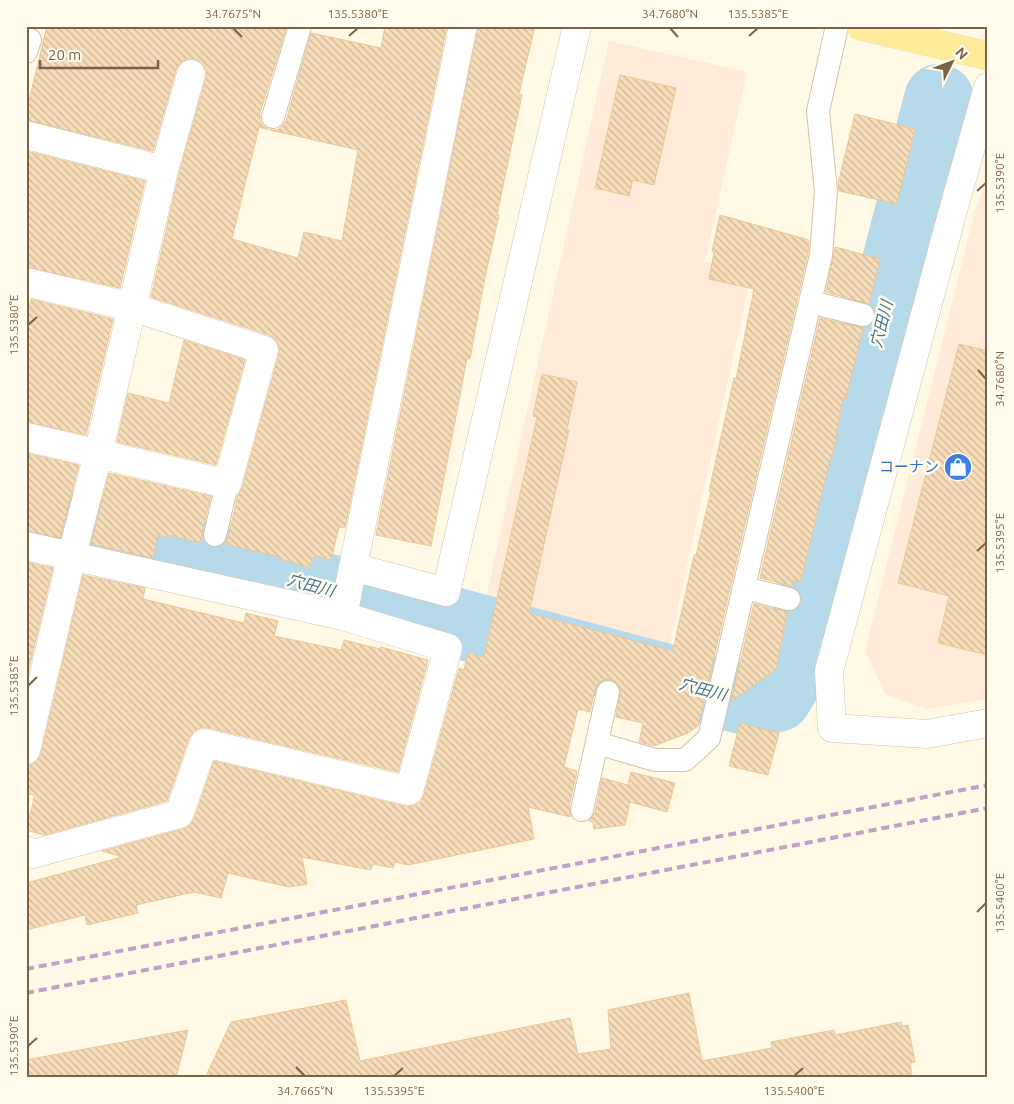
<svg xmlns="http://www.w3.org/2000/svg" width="1014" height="1104" viewBox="0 0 1014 1104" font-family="Ubuntu,'Noto Sans JP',sans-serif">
	<defs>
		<pattern id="building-back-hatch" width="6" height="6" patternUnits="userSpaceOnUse" patternTransform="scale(1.25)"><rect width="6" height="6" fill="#f7ddb9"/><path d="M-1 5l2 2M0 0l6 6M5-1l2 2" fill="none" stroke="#cdb798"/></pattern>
	</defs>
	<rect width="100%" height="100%" fill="#fff9e5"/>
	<path fill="#ffebd8" d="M609 41 747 72 705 262 752 272 665 666 480 625Z
		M988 181V699L927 709 885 694 865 651 976 206Z"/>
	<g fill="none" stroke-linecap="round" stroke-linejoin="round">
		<path stroke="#b7daeb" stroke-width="70" d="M26 517 246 567 753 702 777 697 790 676 939 99"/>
	</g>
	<path fill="url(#building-back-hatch)" stroke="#ecc798" d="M47 26H276L286 28 260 113V120L263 126 269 130 259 127 232 239 298 258 304 232 342 241 358 150 270 130H277L282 127 286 121 311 33 381 48 385 26H447L345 528 339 527 331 560 314 555 310 567 279 559 280 557 225 544 228 538 238 495 242 488 279 354V347L276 340 269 335 151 297 179 174 206 78V70L202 63 195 59H187L180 63 176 70 153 151 26 120V113Z
		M478 26H535L519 94 522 95 497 215H499L484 282 470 359 467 358 461 390 431 546 376 535Z
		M620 75 676 88 654 185 633 180 629 196 595 188Z
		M855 114 915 129 897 204 839 191 838 184Z
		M26 151 145 181 120 288 26 267Z
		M720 215 809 240 808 253 698 726 688 733 654 746 639 742 643 723 616 717 621 689 616 682 610 679H605L599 683 595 689 590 712 578 709 564 767 577 771 569 807 571 817 528 807 534 839 408 865 395 862 393 868 373 864 371 870 302 857 307 884 289 887 228 873 221 898 194 892 136 905 138 913 87 925 85 915 26 930V883L122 857 102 851 183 829 189 826 194 819 214 761 405 806H414L420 802 424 795 459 668 464 670 468 653 484 657 537 417 533 416 542 374 577 382 567 429 569 430 529 613 673 651 694 555H696L711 491H709L734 378 736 379 754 289 709 279 714 252 712 251Z
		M835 247 880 259 869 304 826 292Z
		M31 299 113 319 86 435 26 422V319Z
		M820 318 863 328 846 398H843L832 459H830L801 581 794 580 792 586 760 578Z
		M184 340 245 360 216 465 117 442 128 393 169 403Z
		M959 344 988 351V655L938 643 949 596 898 583Z
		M26 453 79 465 60 538 26 531Z
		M109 473 211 496 202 532V538H201L199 543 170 535 169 538 158 535 153 558 91 544Z
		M26 562 53 568 26 681Z
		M83 575 145 588 143 599 244 623 246 613 278 621 274 636 341 650 344 640 380 649 381 647 428 660 398 772 208 728H200L194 731 189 738 167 801 44 835 26 830 35 795 26 794V765H31L37 761 41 754Z
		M754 604 787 612 776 669 731 702Z
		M740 723 779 733 768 775 729 766Z
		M631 772 675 783 667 812 630 802 625 825 594 829 593 822 589 821 595 813 602 778 628 785Z
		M689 993 702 1061 772 1048 771 1042 834 1030 835 1035 901 1022 902 1026 908 1025 915 1062 910 1063 912 1074 893 1078H205L231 1022 346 1000 360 1061 570 1018 578 1054 611 1049 608 1010Z
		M188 1030 176 1078H26V1060Z"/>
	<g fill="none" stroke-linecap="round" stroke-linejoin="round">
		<defs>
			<path id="lane" d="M26 52 30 40
				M273 117 300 26
				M810 302 863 315
				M215 535 227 484
				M744 588 789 599
				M597 743 655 760H685L709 738 821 255 826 191 818 111 837 26
				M582 810 608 692"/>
			<path id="street" d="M988 87 952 214 829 671 832 728 927 734 988 723
				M26 135 164 170
				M26 282 132 307 264 350 227 484 26 437
				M26 546 343 616 448 648 409 791 204 743 179 814 33 854 26 850
				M353 567 446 592 577 26
				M343 616 463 26
				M26 750 72 555 98 454 164 170 191 74"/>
			<path id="primary" d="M861 26 988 56"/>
		</defs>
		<use href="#lane" stroke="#d2c2a9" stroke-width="24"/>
		<use href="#street" stroke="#d2c2a9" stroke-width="29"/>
		<use href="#primary" stroke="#dfdad3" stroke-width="29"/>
		<use href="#lane" stroke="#fff" stroke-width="22"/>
		<use href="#street" stroke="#fff" stroke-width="28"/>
		<use href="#primary" stroke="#ffec9b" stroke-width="28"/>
		<path stroke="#bfa1ca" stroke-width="4" stroke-dasharray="8 5" stroke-linecap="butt" d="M26 969 988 785
			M26 993 988 808"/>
	</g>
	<path fill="none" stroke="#7b6347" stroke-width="2" d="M233 28 242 37M670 28 678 37M349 36 358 28M749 36 758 28M977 191 986 183M28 325 37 317M978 370 986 379M977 551 986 543M28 686 37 677M977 912 986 903M28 1046 37 1038M296 1067 305 1076M394 1076 403 1068M794 1076 803 1068"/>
	<defs>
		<symbol id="shop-disc" viewBox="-11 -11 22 22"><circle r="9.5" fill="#3f7fe0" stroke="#fffbed"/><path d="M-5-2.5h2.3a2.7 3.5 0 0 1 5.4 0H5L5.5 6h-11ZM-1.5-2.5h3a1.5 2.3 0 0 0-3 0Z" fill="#fff"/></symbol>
	</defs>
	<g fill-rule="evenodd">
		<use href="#shop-disc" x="942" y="451" width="32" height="32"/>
	</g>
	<g text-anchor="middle" stroke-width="5" stroke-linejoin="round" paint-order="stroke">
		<g font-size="15" fill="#366cbe" stroke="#fffbed" text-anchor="end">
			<text x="939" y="472">コーナン</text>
		</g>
		<g font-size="16" font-style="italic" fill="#407998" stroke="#fffbed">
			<text transform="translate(881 324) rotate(-76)" y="6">穴田川</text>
			<text transform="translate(311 585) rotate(15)" y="6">穴田川</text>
			<text transform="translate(703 689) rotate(15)" y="6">穴田川</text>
		</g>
	</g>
	<rect width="1014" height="1104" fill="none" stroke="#fffbed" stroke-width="55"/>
	<g transform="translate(952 62) rotate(48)" stroke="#fffbed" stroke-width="4" paint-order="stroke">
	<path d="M0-4L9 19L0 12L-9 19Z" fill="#7b6347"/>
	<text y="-8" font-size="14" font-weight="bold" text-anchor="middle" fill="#7b6347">N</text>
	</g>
	<path d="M40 60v8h118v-8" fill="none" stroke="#7b6347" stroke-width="2.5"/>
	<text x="48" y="60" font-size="15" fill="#7b6347" stroke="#fffbed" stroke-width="4" paint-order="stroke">20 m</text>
	<rect x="28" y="28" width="958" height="1048" fill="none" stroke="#7b6347" stroke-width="2"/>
	<g font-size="12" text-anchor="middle" fill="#7b6347">
		<text x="233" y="18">34.7675°N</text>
		<text x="358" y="18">135.5380°E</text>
		<text x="670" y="18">34.7680°N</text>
		<text x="758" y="18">135.5385°E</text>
		<text transform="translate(1000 183) rotate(-90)" y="4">135.5390°E</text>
		<text transform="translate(14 325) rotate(-90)" y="4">135.5380°E</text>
		<text transform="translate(1000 379) rotate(-90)" y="4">34.7680°N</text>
		<text transform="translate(1000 543) rotate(-90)" y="4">135.5395°E</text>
		<text transform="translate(14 686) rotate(-90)" y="4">135.5385°E</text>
		<text transform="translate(1000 903) rotate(-90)" y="4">135.5400°E</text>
		<text transform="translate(14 1046) rotate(-90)" y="4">135.5390°E</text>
		<text x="305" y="1095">34.7665°N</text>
		<text x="394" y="1095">135.5395°E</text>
		<text x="794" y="1095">135.5400°E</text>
	</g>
</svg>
